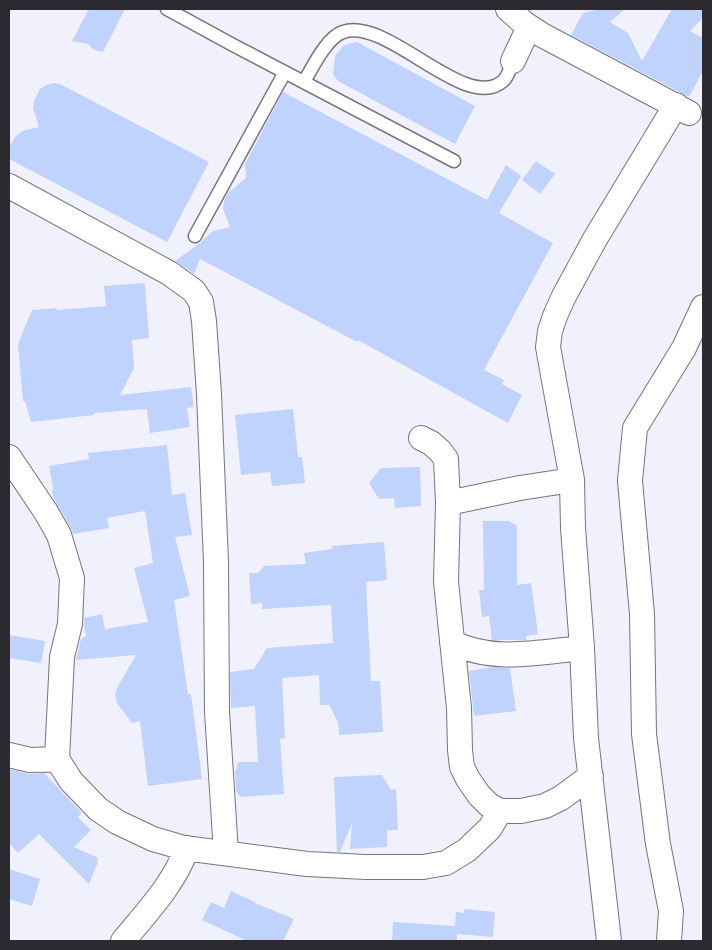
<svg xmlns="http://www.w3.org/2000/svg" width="712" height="950" viewBox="0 0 712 950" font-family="'PT Serif',serif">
	<rect width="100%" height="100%" fill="#f0f1fd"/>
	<path fill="#bfd3fd" d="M89 9H125L103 52 94 50 88 44 72 41Z
		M600 9H625L610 22 628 33 642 61 672 9H703V18L690 31 703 38V71L689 97 571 35 583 13Z
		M357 42 475 106 455 144 338 81 333 74 335 56 343 46 351 43Z
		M54 83 60 84 209 162 167 242 11 160 9 154 10 146 16 136 22 131 39 127 33 108 34 101 40 89 46 85Z
		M283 92 487 200 506 165 521 176 499 213 553 243 484 370 504 380 502 384 522 395 508 423 358 340 357 342 200 259 194 274 175 261 200 243 213 231 230 227 223 209 225 198 228 193 246 178 245 164Z
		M536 161 555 174 540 194 522 180Z
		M145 283 143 286 145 285 149 338 132 340 134 368 120 395 191 387 194 407 187 408 190 427 150 433 147 409 94 413V415L31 422 25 401H23L18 344 32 310 57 308V310L106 306 104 286Z
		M293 409 298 457H302L305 483 272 486 270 472 241 475 235 415Z
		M167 445 172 495 185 493 192 535 175 537 190 596 174 600 188 694H191L202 779 148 786 140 721 132 723 117 703 115 695 117 688 136 655 76 660 81 639 86 636 84 624V618L102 614 105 629 148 622 134 568 153 563 145 511 107 518 109 528 73 534 71 528 54 499 52 492 53 488 49 466 89 459 88 453Z
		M420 467 421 506 395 508 394 498 379 499 369 483 381 468Z
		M483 521H509L517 526V585L531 583 538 634 526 636V640H492L489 616 482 617 479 590H484Z
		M384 542 387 580 366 582 371 681H380L383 732 339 735 338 722 329 705H320L319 675 282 678 285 738 280 739 284 794 240 797 236 791 235 771H236L238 762H258L255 706 231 708 230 672 254 669 267 648 333 643 331 605 262 609V603L251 604 249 573H258L264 566 306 564 304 553 332 549V546Z
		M9 635 45 641 41 663 9 658Z
		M493 667 510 668 516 711 474 716 469 671Z
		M9 769 28 774 44 773 82 813 78 817 91 830 74 847 98 858 97 861 98 862 89 884 39 834 18 853 9 843Z
		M382 775 391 790 396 789 398 830H387V847L350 849 352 823 340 852H337L334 777Z
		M9 869 40 879 32 906 9 899Z
		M231 891 255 902V903L294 919 283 941H247L202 920 211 902 224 908Z
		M464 909 495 912 493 937 457 934V941H392L393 922 455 926 456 912 464 913Z"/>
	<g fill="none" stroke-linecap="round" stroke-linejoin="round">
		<defs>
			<path id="lane" d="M167 9 233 45 454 161
				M304 82C312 68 327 37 343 32 387 16 466 114 503 81 508 77 510 68 513 61
				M195 236 285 72"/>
			<path id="street" d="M508 9 525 24 542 35 689 113
				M513 61 529 27
				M9 186 169 273 194 291 201 302 204 321 209 394 216 562 217 712 226 853
				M421 438 431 443 440 451 446 459 448 503 446 582 459 708 460 750 462 767 468 779 479 795 489 805 500 811H521L545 806 561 798 591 776
				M9 457 46 512 59 535 72 578 70 624 62 657 57 759 71 781 98 809 117 822 153 839 184 848 307 864 366 867H423L446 863 467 850 490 828 500 811
				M448 503 520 488 572 480
				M452 642C492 663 539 652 582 648
				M9 755 30 760 57 759
				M123 941C147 912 174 884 187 848
				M609 941 586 738 582 648 573 528 572 480 548 347 550 331 555 316 564 296 595 239 676 105
				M669 941 671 911 658 844 644 734 642 614 630 481 635 428 684 348 703 307"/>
		</defs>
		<use href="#lane" stroke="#747481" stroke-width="15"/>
		<use href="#street" stroke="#747481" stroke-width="26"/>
		<use href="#lane" stroke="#fff" stroke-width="12"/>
		<use href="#street" stroke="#fff" stroke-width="24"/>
	</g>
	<rect width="712" height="950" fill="none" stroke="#2a2a30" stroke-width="20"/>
</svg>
